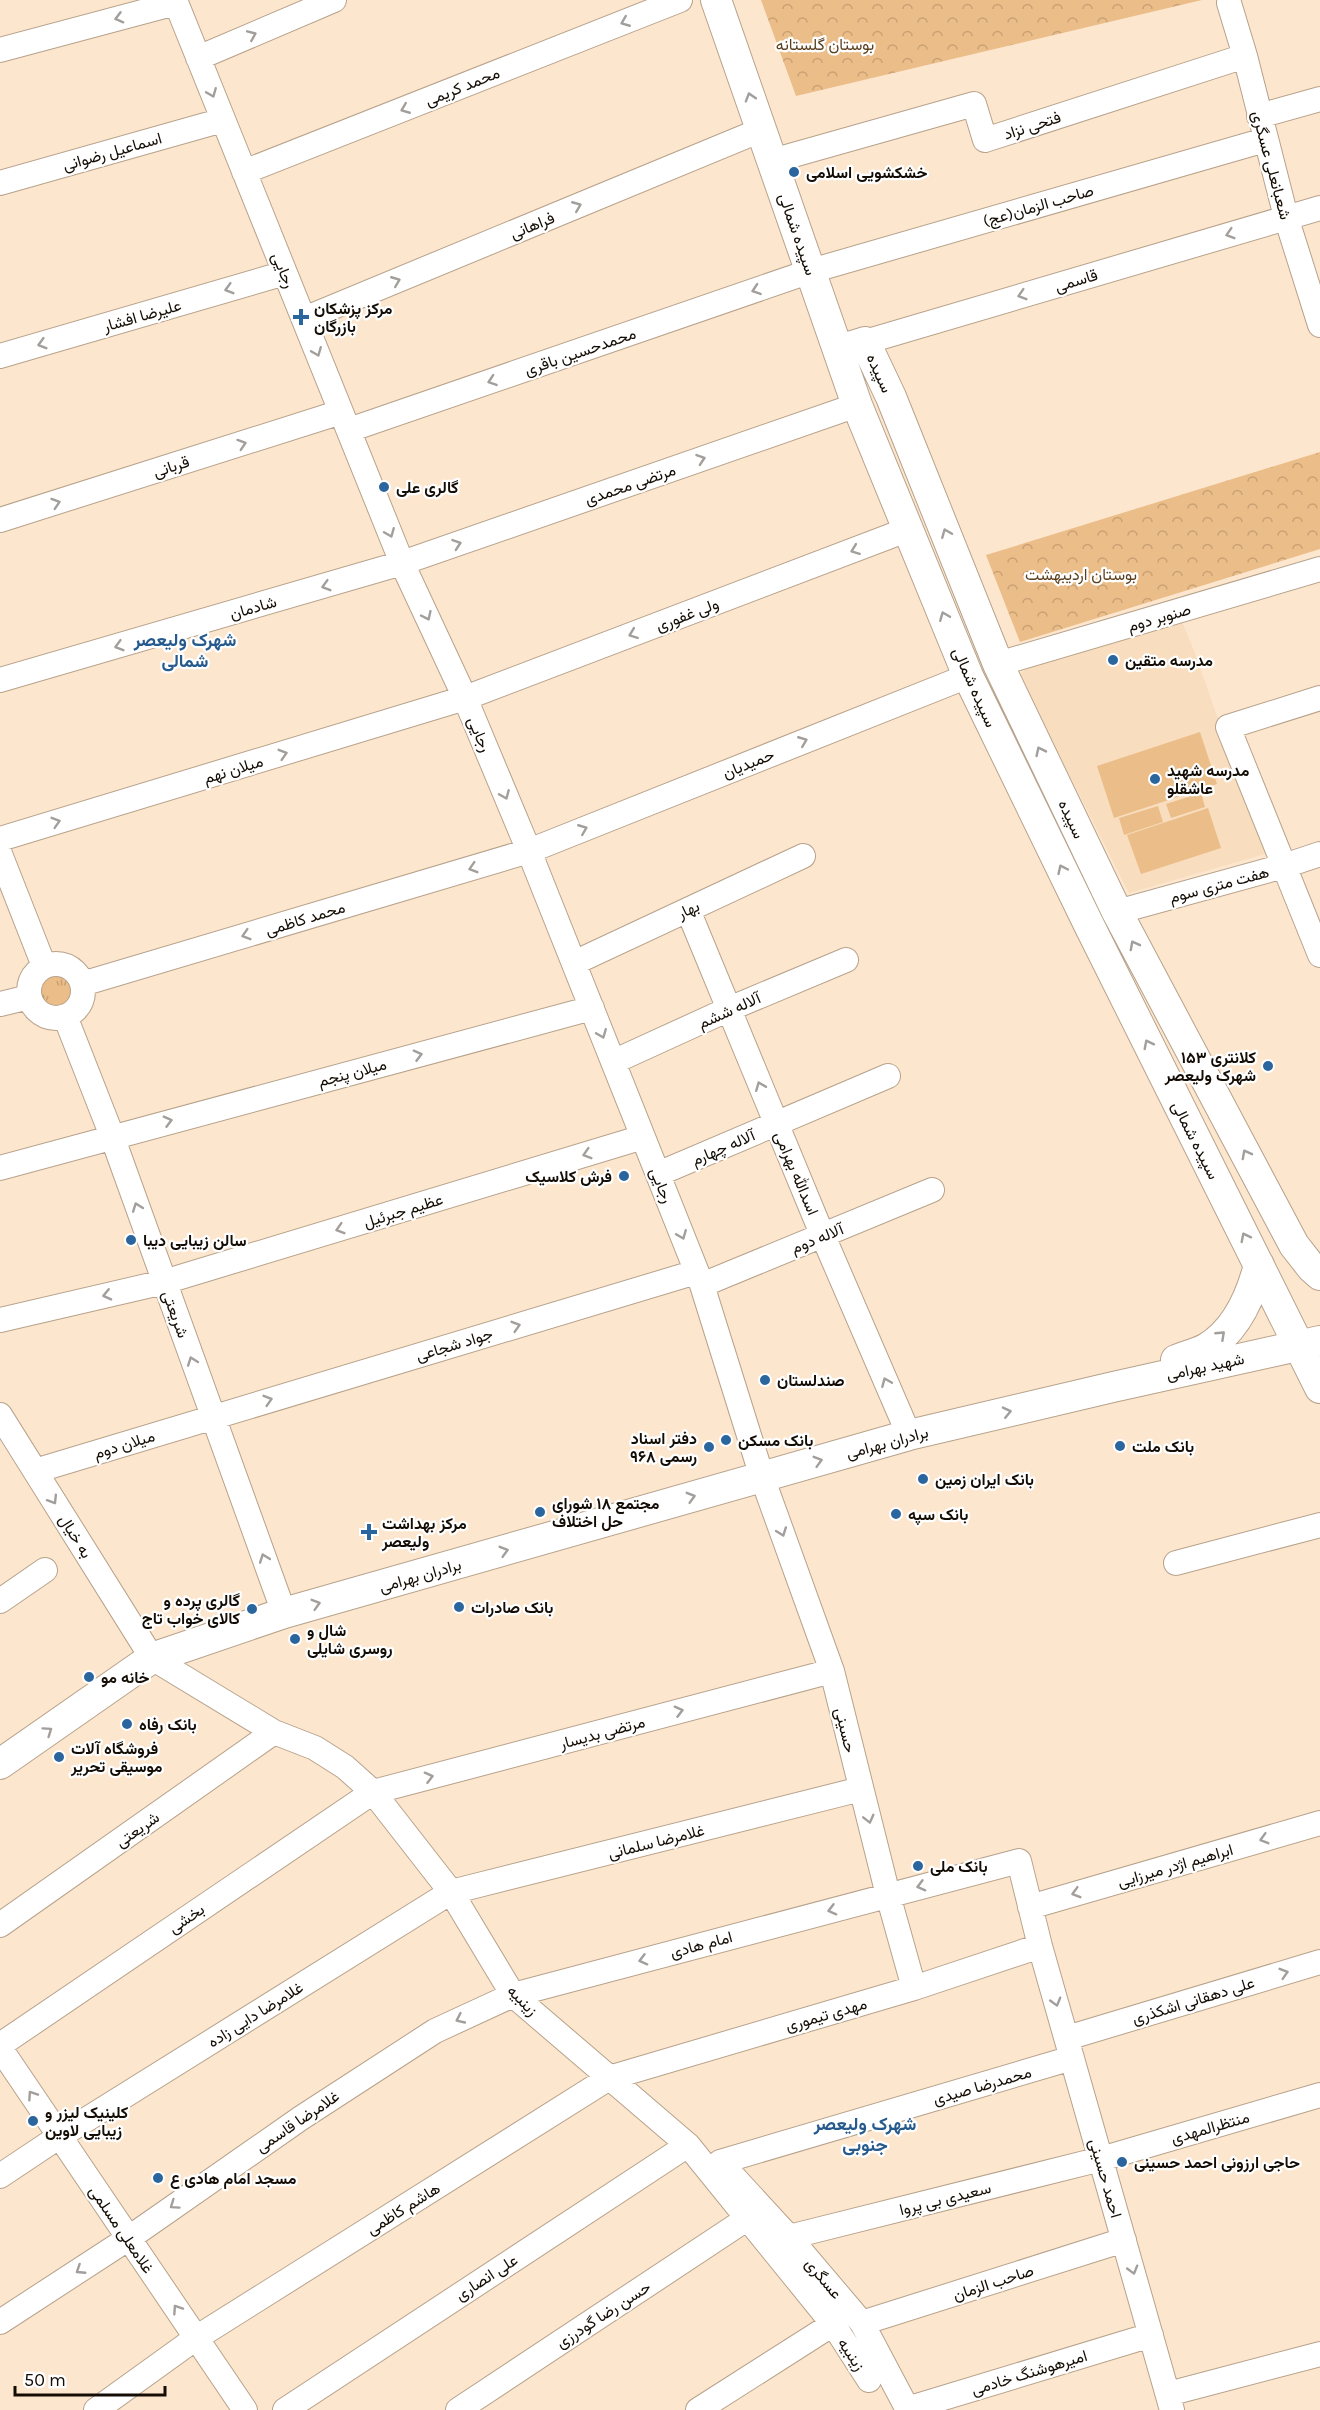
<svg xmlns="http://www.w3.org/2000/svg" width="1320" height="2410" viewBox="0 0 1320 2410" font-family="Karla,Vazirmatn,sans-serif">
	<defs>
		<pattern id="grass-tufts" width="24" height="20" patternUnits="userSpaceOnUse" patternTransform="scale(1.5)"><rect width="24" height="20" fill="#ebbd88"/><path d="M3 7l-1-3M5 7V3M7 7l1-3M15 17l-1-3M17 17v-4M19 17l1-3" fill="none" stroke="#c9a174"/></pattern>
		<pattern id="forest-crowns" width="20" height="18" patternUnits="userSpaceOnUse" patternTransform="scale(1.5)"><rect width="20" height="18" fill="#ebbd88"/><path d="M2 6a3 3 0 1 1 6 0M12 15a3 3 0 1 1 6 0" fill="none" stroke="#c9a174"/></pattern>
	</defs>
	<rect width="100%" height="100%" fill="#fde6ce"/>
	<path fill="#f8ddbe" d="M1181 619 1196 656 1265 854 1129 893 1019 675 1030 664Z"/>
	<path fill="url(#grass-tufts)" d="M34 991a23 23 0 1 1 46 0a23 23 0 1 1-46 0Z"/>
	<path fill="url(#forest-crowns)" d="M761 0H1202L796 96Z
		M1320 452V549L1020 642 986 555Z"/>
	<path fill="#ebbd88" d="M1200 732 1217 784 1114 818 1097 766Z
		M1201 793 1205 807 1171 818 1166 804Z
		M1158 806 1163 822 1124 835 1119 818Z
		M1208 808 1221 848 1141 874 1127 835Z"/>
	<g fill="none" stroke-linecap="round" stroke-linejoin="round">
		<defs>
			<path id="minor" d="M175 0 402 563 465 698 529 851 702 1285 762 1477 832 1671 888 1895 914 1988
				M1229 3 1245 56 1286 217 1320 325
				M0 50 176 3
				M198 58 334 0
				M1259 116 1320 99
				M772 161 974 104 985 140 1245 56
				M244 172 680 0
				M0 183 223 120
				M304 319 761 130
				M865 342 1320 208
				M0 356 285 273
				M349 430 811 271 1265 140
				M0 520 341 412
				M998 664 1320 569
				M0 680 402 563 857 405
				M1320 698 1228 727 1320 955
				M0 839 465 698 909 529
				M0 854 44 966
				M688 910 817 1222 909 1435
				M1117 912 1284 866 1320 854
				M574 963 803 856
				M29 991a27 27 0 1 1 54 0a27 27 0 1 1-54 0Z
				M82 984 529 851 968 676
				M0 1004 29 997
				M65 1016 112 1136 284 1613
				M613 1062 729 1009 846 960
				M0 1168 592 1008
				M658 1174 888 1076
				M702 1285 932 1190
				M0 1320 164 1282 643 1137
				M0 1415 152 1658 274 1732 315 1748 345 1767 373 1792 451 1892 513 1995 688 2145 833 2324 869 2380
				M35 1471 696 1272
				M1176 1563 1320 1525
				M0 1601 45 1570
				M1030 1907 1320 1823
				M0 1925 274 1732
				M1067 2038 1320 1962
				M0 2045 373 1792 832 1671
				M0 2048 245 2410
				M0 2176 60 2136 451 1892 861 1789
				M789 2237 1101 2159 1320 2095
				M0 2322 129 2238 301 2118 435 2031 513 1995 1019 1861 1040 1946 1172 2410
				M862 2323 1124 2240
				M1168 2394 1320 2354
				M907 2409 1151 2335
				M96 2410 196 2338 609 2078 914 1988 1040 1946
				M285 2410 688 2145
				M458 2410 748 2218
				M698 2410 833 2324
				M908 2410 862 2323 789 2237 720 2162 1072 2058"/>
			<path id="major" d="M716 0 857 405 968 676 1088 923 1320 1388
				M839 350 865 342 891 397 998 664 1117 912 1294 1245 1312 1268 1320 1275
				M1176 1360C1186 1356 1198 1353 1207 1348 1237 1330 1251 1296 1259 1265
				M0 1764 152 1658 284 1613 909 1435 1113 1387 1320 1341"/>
		</defs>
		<use href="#minor" stroke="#b7a28b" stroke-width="26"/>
		<use href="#major" stroke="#b7a28b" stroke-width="32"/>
		<use href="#minor" stroke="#fff" stroke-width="24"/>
		<use href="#major" stroke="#fff" stroke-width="30"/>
	</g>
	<defs><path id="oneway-chevron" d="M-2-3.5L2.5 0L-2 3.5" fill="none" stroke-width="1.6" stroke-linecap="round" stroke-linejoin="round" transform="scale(1.5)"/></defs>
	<g stroke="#a19e9b">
		<use href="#oneway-chevron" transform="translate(119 18) rotate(165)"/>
		<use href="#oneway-chevron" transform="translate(625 22) rotate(158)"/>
		<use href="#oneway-chevron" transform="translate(252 35) rotate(-23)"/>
		<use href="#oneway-chevron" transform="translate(212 93) rotate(68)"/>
		<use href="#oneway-chevron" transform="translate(750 97) rotate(-107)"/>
		<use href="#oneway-chevron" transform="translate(405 109) rotate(158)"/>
		<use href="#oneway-chevron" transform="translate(577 206) rotate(-22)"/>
		<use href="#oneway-chevron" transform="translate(1230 234) rotate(163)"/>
		<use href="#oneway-chevron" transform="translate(396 281) rotate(-22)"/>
		<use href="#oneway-chevron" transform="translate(229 289) rotate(164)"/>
		<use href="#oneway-chevron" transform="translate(756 290) rotate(161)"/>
		<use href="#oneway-chevron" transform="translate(1022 295) rotate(163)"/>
		<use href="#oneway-chevron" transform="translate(42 344) rotate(164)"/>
		<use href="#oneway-chevron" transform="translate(317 352) rotate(68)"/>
		<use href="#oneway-chevron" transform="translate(492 381) rotate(161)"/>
		<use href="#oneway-chevron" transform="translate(242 444) rotate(-18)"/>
		<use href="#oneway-chevron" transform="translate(701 459) rotate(-19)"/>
		<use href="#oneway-chevron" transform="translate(56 503) rotate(-18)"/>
		<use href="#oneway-chevron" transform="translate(390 533) rotate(68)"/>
		<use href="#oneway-chevron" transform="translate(946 533) rotate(-112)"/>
		<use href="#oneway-chevron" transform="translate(457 544) rotate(-19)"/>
		<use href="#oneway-chevron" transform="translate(855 550) rotate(159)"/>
		<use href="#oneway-chevron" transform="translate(326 586) rotate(164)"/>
		<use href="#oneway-chevron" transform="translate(427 616) rotate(65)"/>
		<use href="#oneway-chevron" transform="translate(944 616) rotate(-112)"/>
		<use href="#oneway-chevron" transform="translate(633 634) rotate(159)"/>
		<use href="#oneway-chevron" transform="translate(119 646) rotate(164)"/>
		<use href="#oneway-chevron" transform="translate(803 741) rotate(-22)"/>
		<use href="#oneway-chevron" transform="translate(1040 751) rotate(-116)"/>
		<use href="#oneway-chevron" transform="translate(283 754) rotate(-17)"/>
		<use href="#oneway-chevron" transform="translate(505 795) rotate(67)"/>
		<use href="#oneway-chevron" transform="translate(56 822) rotate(-17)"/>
		<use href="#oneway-chevron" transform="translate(583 829) rotate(-22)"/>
		<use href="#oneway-chevron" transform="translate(473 868) rotate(163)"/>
		<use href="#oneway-chevron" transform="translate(1062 869) rotate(-115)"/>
		<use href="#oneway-chevron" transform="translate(246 935) rotate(163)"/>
		<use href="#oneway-chevron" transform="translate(1134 945) rotate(-118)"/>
		<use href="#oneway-chevron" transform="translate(602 1034) rotate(68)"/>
		<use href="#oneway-chevron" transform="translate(1148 1044) rotate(-117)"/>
		<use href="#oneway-chevron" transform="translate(418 1055) rotate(-15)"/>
		<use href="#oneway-chevron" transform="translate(760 1086) rotate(-112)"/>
		<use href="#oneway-chevron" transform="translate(168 1121) rotate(-15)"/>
		<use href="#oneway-chevron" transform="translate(587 1154) rotate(163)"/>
		<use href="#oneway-chevron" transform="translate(1246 1154) rotate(-118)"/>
		<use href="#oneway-chevron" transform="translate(137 1207) rotate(-110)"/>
		<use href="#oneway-chevron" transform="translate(340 1229) rotate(163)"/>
		<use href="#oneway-chevron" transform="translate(682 1235) rotate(68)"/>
		<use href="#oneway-chevron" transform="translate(1245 1237) rotate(-117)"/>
		<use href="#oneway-chevron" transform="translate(107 1295) rotate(167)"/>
		<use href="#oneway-chevron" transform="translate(516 1326) rotate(-17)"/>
		<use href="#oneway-chevron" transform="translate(1221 1335) rotate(-43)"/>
		<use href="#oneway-chevron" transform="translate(192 1361) rotate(-110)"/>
		<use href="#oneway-chevron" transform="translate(886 1382) rotate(-113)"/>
		<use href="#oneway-chevron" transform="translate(268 1400) rotate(-17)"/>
		<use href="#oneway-chevron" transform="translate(1007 1412) rotate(-13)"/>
		<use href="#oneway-chevron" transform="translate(818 1461) rotate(-16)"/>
		<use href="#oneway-chevron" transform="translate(691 1497) rotate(-16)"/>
		<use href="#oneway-chevron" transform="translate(53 1500) rotate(58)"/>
		<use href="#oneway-chevron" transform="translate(782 1532) rotate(70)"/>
		<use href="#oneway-chevron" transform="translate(504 1551) rotate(-16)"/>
		<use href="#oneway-chevron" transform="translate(264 1558) rotate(-110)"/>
		<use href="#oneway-chevron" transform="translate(316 1604) rotate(-16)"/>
		<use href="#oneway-chevron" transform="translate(679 1711) rotate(-15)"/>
		<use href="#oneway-chevron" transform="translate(48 1731) rotate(-35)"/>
		<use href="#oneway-chevron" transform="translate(429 1777) rotate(-15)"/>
		<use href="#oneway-chevron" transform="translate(869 1819) rotate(76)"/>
		<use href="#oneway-chevron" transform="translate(1264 1839) rotate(164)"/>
		<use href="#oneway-chevron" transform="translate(921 1886) rotate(165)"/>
		<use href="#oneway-chevron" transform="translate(1076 1893) rotate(164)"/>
		<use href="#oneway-chevron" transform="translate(832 1910) rotate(165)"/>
		<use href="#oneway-chevron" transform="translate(643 1960) rotate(165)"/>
		<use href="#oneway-chevron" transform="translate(1284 1973) rotate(-17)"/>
		<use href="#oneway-chevron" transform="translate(1056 2002) rotate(74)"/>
		<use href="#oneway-chevron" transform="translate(460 2019) rotate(155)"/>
		<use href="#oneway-chevron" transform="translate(32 2095) rotate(-124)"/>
		<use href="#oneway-chevron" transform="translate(174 2205) rotate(145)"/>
		<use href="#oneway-chevron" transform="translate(80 2270) rotate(147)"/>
		<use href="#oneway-chevron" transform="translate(1133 2270) rotate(74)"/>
		<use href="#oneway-chevron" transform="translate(177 2309) rotate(-124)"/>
	</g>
	<g fill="#2b659d" stroke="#fff" stroke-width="2">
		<circle cx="794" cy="172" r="6"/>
		<path d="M298 308h6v6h6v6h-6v6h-6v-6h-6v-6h6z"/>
		<circle cx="384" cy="487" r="6"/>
		<circle cx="1113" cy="660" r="6"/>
		<circle cx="1155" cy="779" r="6"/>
		<circle cx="1268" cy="1066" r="6"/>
		<circle cx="624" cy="1176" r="6"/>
		<circle cx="131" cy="1240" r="6"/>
		<circle cx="765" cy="1380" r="6"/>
		<circle cx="726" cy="1440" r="6"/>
		<circle cx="1120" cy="1446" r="6"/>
		<circle cx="709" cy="1447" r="6"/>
		<circle cx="923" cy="1479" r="6"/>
		<circle cx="540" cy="1512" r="6"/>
		<circle cx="896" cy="1514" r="6"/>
		<path d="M366 1523h6v6h6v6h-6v6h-6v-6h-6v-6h6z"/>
		<circle cx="459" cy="1607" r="6"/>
		<circle cx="252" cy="1609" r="6"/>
		<circle cx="295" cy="1639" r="6"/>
		<circle cx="89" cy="1677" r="6"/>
		<circle cx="127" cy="1724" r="6"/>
		<circle cx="59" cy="1757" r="6"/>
		<circle cx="918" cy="1866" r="6"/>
		<circle cx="33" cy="2121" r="6"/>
		<circle cx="1122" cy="2162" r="6"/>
		<circle cx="158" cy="2178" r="6"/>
	</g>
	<g text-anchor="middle" stroke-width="4.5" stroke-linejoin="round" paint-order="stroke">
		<g font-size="16" fill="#5a3f1e" stroke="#fff">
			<text x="825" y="50">بوستان گلستانه</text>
			<text x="1081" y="580">بوستان اردیبهشت</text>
		</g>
		<g font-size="16" fill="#140d05" stroke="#fff">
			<text transform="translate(462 86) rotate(-22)" y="6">محمد کریمی</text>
			<text transform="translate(1032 125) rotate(-18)" y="6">فتحی نزاد</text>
			<text transform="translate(112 151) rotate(-16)" y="6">اسماعیل رضوانی</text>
			<text transform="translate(1272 165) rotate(75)" y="6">شعبانعلی عسگری</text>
			<text transform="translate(1038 205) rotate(-16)" y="6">صاحب الزمان(عج)</text>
			<text transform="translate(532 225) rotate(-22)" y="6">فراهانی</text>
			<text transform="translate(798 234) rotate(71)" y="6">سپیده شمالی</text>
			<text transform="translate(284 270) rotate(68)" y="6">رجایی</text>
			<text transform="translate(1076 280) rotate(-17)" y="6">قاسمی</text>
			<text transform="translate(142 315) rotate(-16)" y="6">علیرضا افشار</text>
			<text transform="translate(580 351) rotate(-19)" y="6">محمدحسین باقری</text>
			<text transform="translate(880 373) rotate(66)" y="6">سپیده</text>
			<text transform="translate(171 466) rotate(-18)" y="6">قربانی</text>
			<text transform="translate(630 484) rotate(-19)" y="6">مرتضی محمدی</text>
			<text transform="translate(253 607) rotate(-16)" y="6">شادمان</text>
			<text transform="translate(687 614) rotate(-21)" y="6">ولی غفوری</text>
			<text transform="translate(1159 617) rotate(-16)" y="6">صنوبر دوم</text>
			<text transform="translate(975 687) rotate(66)" y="6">سپیده شمالی</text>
			<text transform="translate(480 734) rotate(67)" y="6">رجایی</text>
			<text transform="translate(748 763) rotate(-22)" y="6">حمیدیان</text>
			<text transform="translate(233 769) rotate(-17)" y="6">میلان نهم</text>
			<text transform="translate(1072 819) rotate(65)" y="6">سپیده</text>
			<text transform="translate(1219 884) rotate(-15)" y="6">هفت متری سوم</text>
			<text transform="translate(688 909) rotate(-25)" y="6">بهار</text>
			<text transform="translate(305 918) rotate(-17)" y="6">محمد کاظمی</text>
			<text transform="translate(729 1010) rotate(-24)" y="6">آلاله ششم</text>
			<text transform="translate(352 1072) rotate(-15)" y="6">میلان پنجم</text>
			<text transform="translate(1196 1140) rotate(63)" y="6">سپیده شمالی</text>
			<text transform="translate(723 1147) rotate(-23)" y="6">آلاله چهارم</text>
			<text transform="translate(797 1173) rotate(67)" y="6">اسدالله بهرامی</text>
			<text transform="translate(662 1185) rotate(68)" y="6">رجایی</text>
			<text transform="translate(403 1210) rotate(-17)" y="6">عظیم جبرئیل</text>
			<text transform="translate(817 1238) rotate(-22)" y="6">آلاله دوم</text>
			<text transform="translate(176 1314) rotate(70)" y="6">شریعتی</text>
			<text transform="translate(454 1344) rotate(-17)" y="6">جواد شجاعی</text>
			<text transform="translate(1205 1366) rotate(-12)" y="6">شهید بهرامی</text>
			<text transform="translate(887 1442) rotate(-15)" y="6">برادران بهرامی</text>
			<text transform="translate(124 1444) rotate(-17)" y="6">میلان دوم</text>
			<text transform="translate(76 1536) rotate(58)" y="6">به خیال</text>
			<text transform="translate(420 1575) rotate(-16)" y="6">برادران بهرامی</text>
			<text transform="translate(846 1730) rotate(76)" y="6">حسینی</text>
			<text transform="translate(602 1732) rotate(-15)" y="6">مرتضی بدیسار</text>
			<text transform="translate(137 1829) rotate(-35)" y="6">شریعتی</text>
			<text transform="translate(656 1841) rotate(-14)" y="6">غلامرضا سلمانی</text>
			<text transform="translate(1175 1865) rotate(-16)" y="6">ابراهیم اژدر میرزایی</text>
			<text transform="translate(186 1918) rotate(-34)" y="6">بخشی</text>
			<text transform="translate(701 1944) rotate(-15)" y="6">امام هادی</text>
			<text transform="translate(523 2000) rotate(46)" y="6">زینبیه</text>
			<text transform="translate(1193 2000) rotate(-17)" y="6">علی دهقانی اشکذری</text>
			<text transform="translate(255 2014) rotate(-32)" y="6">غلامرضا دایی زاده</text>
			<text transform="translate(826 2014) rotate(-16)" y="6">مهدی تیموری</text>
			<text transform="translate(982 2085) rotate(-16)" y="6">محمدرضا صیدی</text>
			<text transform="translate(297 2121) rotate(-34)" y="6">غلامرضا قاسمی</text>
			<text transform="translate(1210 2127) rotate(-16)" y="6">منتظرالمهدی</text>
			<text transform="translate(1106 2178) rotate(74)" y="6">احمد حسینی</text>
			<text transform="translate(945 2198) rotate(-14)" y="6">سعیدی بی پروا</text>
			<text transform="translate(403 2208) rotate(-32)" y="6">هاشم کاظمی</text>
			<text transform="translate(122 2229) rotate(56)" y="6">غلامعلی مسلمی</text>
			<text transform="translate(486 2277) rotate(-33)" y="6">علی انصاری</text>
			<text transform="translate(824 2278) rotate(50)" y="6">عسگری</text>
			<text transform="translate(993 2282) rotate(-18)" y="6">صاحب الزمان</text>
			<text transform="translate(603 2314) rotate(-33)" y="6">حسن رضا گودرزی</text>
			<text transform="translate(852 2354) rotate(57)" y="6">زینبیه</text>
			<text transform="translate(1029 2372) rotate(-17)" y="6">امیرهوشنگ خادمی</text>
		</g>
		<g font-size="16" font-weight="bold" fill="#140d05" stroke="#fff" text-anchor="start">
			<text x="806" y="178">خشکشویی اسلامی</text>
			<text x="314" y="314">مرکز پزشکان<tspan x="314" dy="18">بازرگان</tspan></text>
			<text x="396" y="493">گالری علی</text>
			<text x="1125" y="666">مدرسه متقین</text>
			<text x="1167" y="776">مدرسه شهید<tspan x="1167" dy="18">عاشقلو</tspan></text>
			<text x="1256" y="1063" text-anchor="end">کلانتری ۱۵۳<tspan x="1256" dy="18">شهرک ولیعصر</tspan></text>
			<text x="612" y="1182" text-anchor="end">فرش کلاسیک</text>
			<text x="143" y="1246">سالن زیبایی دیبا</text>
			<text x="777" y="1386">صندلستان</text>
			<text x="697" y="1444" text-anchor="end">دفتر اسناد<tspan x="697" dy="18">رسمی ۹۶۸</tspan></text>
			<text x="738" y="1446">بانک مسکن</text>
			<text x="1132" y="1452">بانک ملت</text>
			<text x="935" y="1485">بانک ایران زمین</text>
			<text x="552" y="1509">مجتمع ۱۸ شورای<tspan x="552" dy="18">حل اختلاف</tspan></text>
			<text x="908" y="1520">بانک سپه</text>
			<text x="382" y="1529">مرکز بهداشت<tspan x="382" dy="18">ولیعصر</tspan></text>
			<text x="240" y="1606" text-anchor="end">گالری پرده و<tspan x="240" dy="18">کالای خواب تاج</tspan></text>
			<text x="471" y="1613">بانک صادرات</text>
			<text x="307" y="1636">شال و<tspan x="307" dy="18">روسری شایلی</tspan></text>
			<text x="101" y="1683">خانه مو</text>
			<text x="139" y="1730">بانک رفاه</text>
			<text x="71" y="1754">فروشگاه آلات<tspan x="71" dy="18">موسیقی تحریر</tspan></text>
			<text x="930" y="1872">بانک ملی</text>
			<text x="45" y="2118">کلینیک لیزر و<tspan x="45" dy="18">زیبایی لاوین</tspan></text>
			<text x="1134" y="2168">حاجی ارزونی احمد حسینی</text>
			<text x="170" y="2184">مسجد امام هادی ع</text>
		</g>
		<g font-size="18" font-weight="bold" fill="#265a8d" stroke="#fff">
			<text x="185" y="646">شهرک ولیعصر<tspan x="185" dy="21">شمالی</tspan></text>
			<text x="865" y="2130">شهرک ولیعصر<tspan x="865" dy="21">جنوبی</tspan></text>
		</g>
	</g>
	<path d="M15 2386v9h150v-9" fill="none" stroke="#140d05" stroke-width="3"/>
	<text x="24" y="2386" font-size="18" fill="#140d05" stroke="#ffffff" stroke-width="4.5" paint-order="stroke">50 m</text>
</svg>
